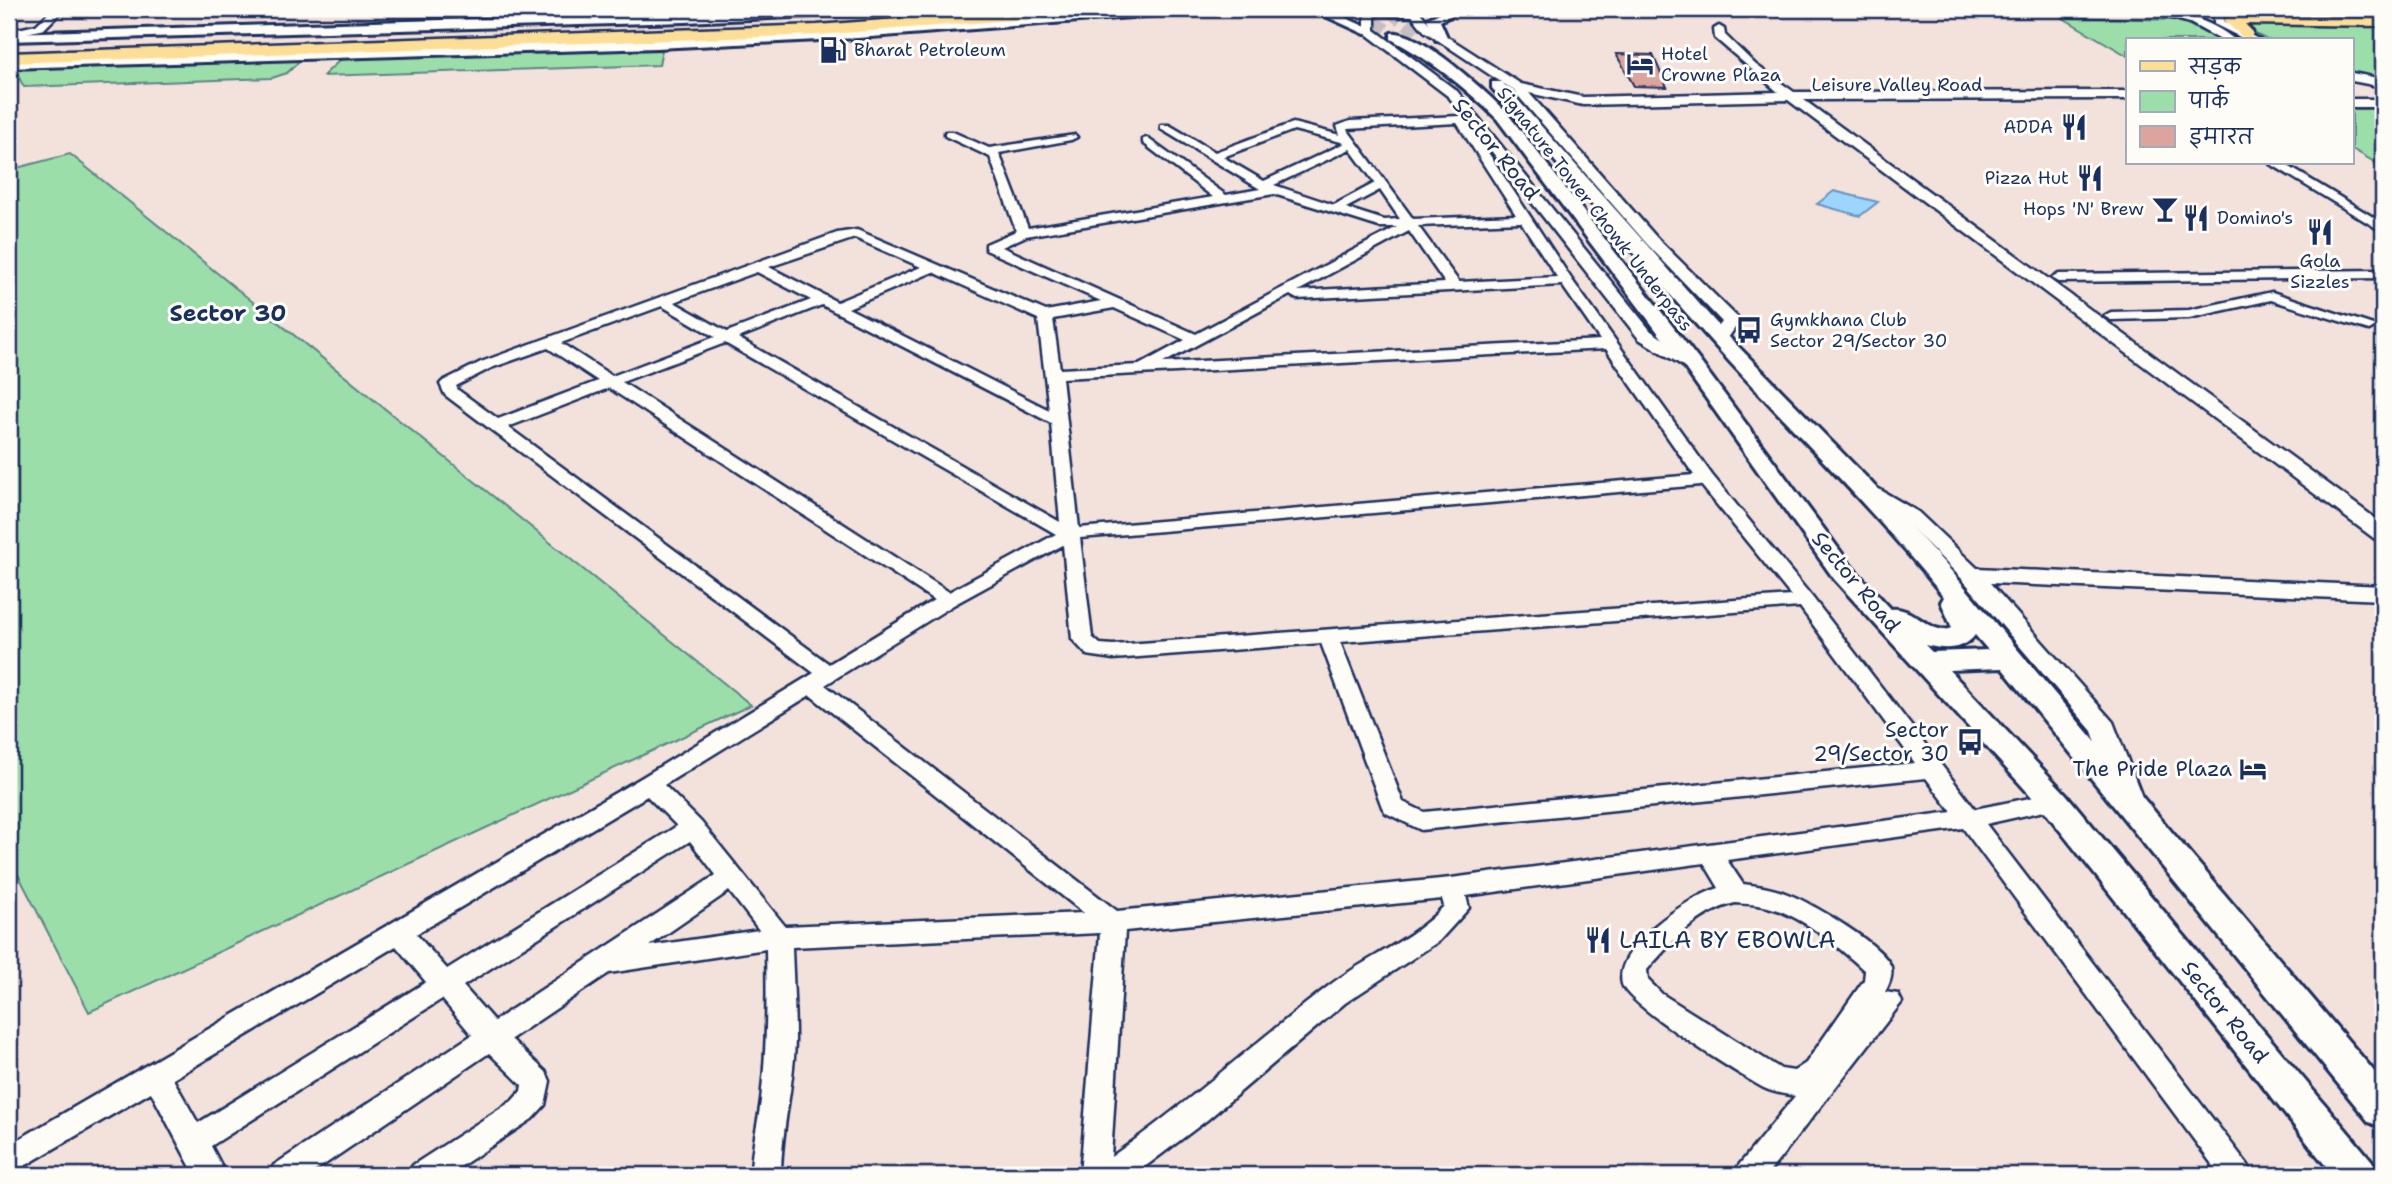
<svg xmlns="http://www.w3.org/2000/svg" width="2392" height="1184" viewBox="0 0 2392 1184" font-family="'Shantell Sans','Playpen Sans Deva',sans-serif">
	<rect width="100%" height="100%" fill="#f3e1dc"/>
	<filter id="ink" filterUnits="userSpaceOnUse"><feTurbulence type="fractalNoise" baseFrequency=".0143" numOctaves="2"/><feDisplacementMap in="SourceGraphic" scale="14" xChannelSelector="R" yChannelSelector="G"/><feConvolveMatrix kernelMatrix="1 2 1 2 8 2 1 2 1" color-interpolation-filters="sRGB"/></filter>
	<g filter="url(#ink)">
		<path fill="#9bdeaa" stroke="#5b8684" stroke-width="2" d="M2061 17 2179 20 2219 40H2128V56Z
			M2237 24H2383V81L2352 75V40H2267Z
			M662 50 659 65 323 76 344 56Z
			M305 56 287 73 272 78 24 87 13 67Z
			M2352 109H2383V167L2352 149Z
			M70 154 751 705 89 1012 9 857V170Z"/>
		<path fill="#9cd6fc" stroke="#6893bd" stroke-width="2" d="M1834 191 1878 202 1860 216 1817 204Z"/>
		<path fill="#dda39d" stroke="#1b2f5e" stroke-width="2" d="M1616 54 1653 55 1667 87 1634 86Z"/>
		<g fill="none" stroke-linecap="round" stroke-linejoin="round">
			<path stroke="#c8bdc3" stroke-width="13" stroke-dasharray="13 7" stroke-linecap="butt" d="M1365 9 1364 16 1396 36
				M1395 9 1396 16 1420 34"/>
			<defs>
				<path id="minor" d="M1460 116 1476 117V121L1468 122 1572 280 1712 475 1812 597 1975 809 2054 793 2062 795 2065 801 2062 807 1986 824 2248 1165 2253 1175H2220L1963 828 1727 860 1743 884C1759 886 1774 888 1790 895 1810 902 1886 947 1891 967 1893 976 1889 985 1885 992L1898 994 1902 1002 1767 1175H1734L1739 1165 1795 1096C1785 1094 1774 1093 1764 1088 1740 1075 1627 1005 1622 984 1613 947 1688 897 1719 888L1704 863 1466 896 1469 908 1439 941 1345 1003 1207 1120 1134 1175H1080L1100 933 792 947C793 978 795 1009 795 1040 794 1085 781 1130 781 1175H751C751 1145 760 1119 762 1090 767 1043 767 996 766 949L609 973 511 1039 546 1072 550 1081 545 1105 532 1119 448 1175H408L413 1165 512 1101 521 1091 522 1085 489 1053 309 1175H269L274 1165 472 1035 442 999 211 1146 226 1175H195L151 1092 9 1175V1145L641 778 814 673 445 395 440 384 443 381 481 362 837 233 857 230 1046 311 1101 301 986 250V244L1016 231 990 157 945 136V132H953L989 148 1075 135 1077 137 1071 140 999 153 1028 228 1213 197 1143 143V139L1147 138 1226 195 1260 189 1161 129V125H1169L1215 152 1293 123 1340 135 1337 126 1350 121ZM1457 123 1516 215 1413 219 1347 129ZM1294 130 1345 143 1264 181 1223 157ZM1350 149 1375 183 1334 205 1274 185ZM1380 190 1400 219 1384 220 1346 208ZM1274 194 1379 227H1397L1196 334 1002 247 1026 236ZM1521 222 1557 277 1459 282 1418 226ZM1409 231 1445 283 1298 291ZM855 238 921 267 837 302 769 267ZM757 272 811 300 727 332 674 302ZM933 272 1038 319 1049 410 848 308ZM1562 285 1600 340 1163 363 1290 295 1297 299ZM822 305 1051 423 1060 522 738 338ZM662 306 715 337 612 376 561 343ZM1114 308 1185 340 1139 365 1060 369 1053 319ZM725 343 1056 534 949 592 622 382ZM548 348 598 381 498 419 458 390 456 386 491 368ZM1606 349 1694 475 1079 528 1062 378ZM609 388 934 600 829 664 508 427ZM1701 485 1791 596 1113 645 1100 644 1092 637 1080 538ZM1063 545 1072 639 1087 655 1113 659 1321 643 1382 807 1386 813 1421 830 1926 778 1952 812 1451 878 1117 911 825 685 955 604ZM1800 607 1915 763 1424 812 1403 802 1340 642ZM810 695 1084 913 785 926 701 822 664 785ZM647 796 677 826 447 969 416 934ZM690 841 716 875 494 1021 463 986ZM729 891 759 930 649 946ZM1442 899 1444 906C1411 942 1364 958 1326 988 1253 1044 1186 1105 1111 1157L1125 931ZM1735 903C1746 904 1757 904 1768 907 1803 916 1839 947 1865 971L1864 980 1806 1063 1794 1071 1781 1069 1662 994 1648 980 1647 970C1673 941 1696 913 1735 903ZM396 946 426 982 198 1123 173 1079Z
					M2269 163H2283L2383 223V232Z
					M2383 270V278L2059 282 2052 278 2059 274Z
					M2272 292 2376 326 2369 330 2271 300 2189 318 2111 320 2104 316 2111 312 2189 310Z"/>
				<path id="tertiary" d="M53 9H64L44 29 9 37V31L36 25Z
					M1370 9 1419 11 1432 27 1521 84 1583 97 1778 92 1715 38 1714 29 1719 26 1724 29 1725 35 1756 65 1794 92 2128 91V99L1804 100 2383 524V540L2375 539 1788 100 1583 105 1529 93 1657 238 1737 317 1740 321 1725 342H1713L1710 338 1722 322 1647 244 1513 90 1424 31 1412 16 1375 15V30L1457 91 1651 331 1700 363 1697 367H1685L1639 339 1449 97 1365 33V12Z
					M2139 9C2170 8 2211 19 2235 40H2221L2190 23Z
					M2214 9H2224L2223 21 2260 40H2246L2214 24Z
					M2352 73 2383 79V87L2352 81Z
					M2352 99H2383V107H2352Z
					M1860 478 1918 512 1977 568 2383 586V600L1990 583 2113 722 2142 797 2138 804 2128 807 2118 804 2114 797 2092 731 1963 580 1904 520 1853 488 1850 484 1853 480Z"/>
				<path id="secondary" d="M804 9H883L877 13 685 22 9 41V33Z
					M1139 9H1189L1183 13 858 38 657 48 9 68V60L657 40 858 30Z
					M1310 9H1326L1375 31 1365 34Z
					M1368 9H1385L1370 16 1364 12Z
					M1448 9H1464L1440 21 1447 37 1436 40 1427 19Z
					M1391 33C1419 29 1487 93 1507 113L1698 359 1852 567 1891 609C1913 605 1931 637 1952 628L1941 602 1944 597C1872 507 1788 427 1711 341 1637 258 1565 172 1492 88V82H1502L1726 334 1868 479 1947 566 2383 1082V1128L2369 1122 2002 668 1949 670 2065 793 2372 1161 2378 1175H2333L2043 809 1834 579 1684 367 1497 119C1464 86 1432 61 1391 39ZM1975 635 1988 650 1932 652 1925 645C1944 650 1963 651 1975 635Z"/>
				<path id="primary" d="M2230 16 2383 18V26L2245 24 2253 32 2251 39 2246 40 2223 20Z"/>
				<path id="motorway" d="M1033 9H1098L1090 14 817 35 9 63V53L817 25Z"/>
			</defs>
			<use href="#minor" stroke="#1b2f5e" stroke-width="5"/>
			<use href="#tertiary" stroke="#1b2f5e" stroke-width="5"/>
			<use href="#secondary" stroke="#1b2f5e" stroke-width="6"/>
			<use href="#primary" stroke="#1b2f5e" stroke-width="5"/>
			<use href="#motorway" stroke="#1b2f5e" stroke-width="5"/>
			<use href="#minor" fill="#fdfcf7" fill-rule="evenodd"/>
			<use href="#tertiary" fill="#fdfcf7" fill-rule="evenodd"/>
			<use href="#secondary" fill="#fdfcf7" fill-rule="evenodd"/>
			<use href="#primary" fill="#fdde96" fill-rule="evenodd"/>
			<use href="#motorway" fill="#fdde96" fill-rule="evenodd"/>
		</g>
	</g>
	<defs>
		<symbol id="fuel-bare" viewBox="-9 -9 18 18"><path d="M-5.5-6h7V0h2V4h1.3V-2.5L3-4.5l.8-.8L6-3V5H2.5V1h-1V6h-7ZM-4.2-4.7v3.2H.2V-4.7Z" fill="#1b2f5e" stroke="#fdfcf7" stroke-width="2.5" paint-order="stroke"/></symbol>
		<symbol id="hotel-bare" viewBox="-9 -9 18 18"><path d="M-6-4.5h1.5V1H6V5H4.5V3h-9V5H-6ZM-4 0a1.8 1.8 0 1 1 3.6 0ZM.5 0V-2.5h3Q6-2.5 6 0Z" fill="#1b2f5e" stroke="#fdfcf7" stroke-width="2.5" paint-order="stroke"/></symbol>
		<symbol id="restaurant-bare" viewBox="-9 -9 18 18"><path d="M-5-6h1v4h1v-4h1v4h1v-4h1v5L-1.5 .5V6h-2V.5L-5-1ZM5-6V6H3V1.5H1.5Q1.5-4 5-6Z" fill="#1b2f5e" stroke="#fdfcf7" stroke-width="2.5" paint-order="stroke"/></symbol>
		<symbol id="bar-bare" viewBox="-9 -9 18 18"><path d="M-6-5H6L.8 .8V4.5H3.5V6h-7V4.5H-.8V.8Z" fill="#1b2f5e" stroke="#fdfcf7" stroke-width="2.5" paint-order="stroke"/></symbol>
		<symbol id="bus-bare" viewBox="-9 -9 18 18"><path d="M-5-6H5V4H4V6H2V4H-2V6H-4V4H-5ZM-3.5-4V0h7V-4ZM-3.5 1.2v1.5H-2V1.2ZM2 1.2v1.5H3.5V1.2Z" fill="#1b2f5e" stroke="#fdfcf7" stroke-width="2.5" paint-order="stroke"/></symbol>
	</defs>
	<g fill-rule="evenodd">
		<use href="#fuel-bare" x="814" y="31" width="38" height="38"/>
		<use href="#hotel-bare" x="1621" y="45" width="38" height="38"/>
		<use href="#restaurant-bare" x="2055" y="108" width="38" height="38"/>
		<use href="#restaurant-bare" x="2071" y="159" width="38" height="38"/>
		<use href="#bar-bare" x="2146" y="190" width="38" height="38"/>
		<use href="#restaurant-bare" x="2177" y="199" width="38" height="38"/>
		<use href="#restaurant-bare" x="2301" y="213" width="38" height="38"/>
		<use href="#bus-bare" x="1730" y="311" width="38" height="38"/>
		<use href="#bus-bare" x="1951" y="723" width="38" height="38"/>
		<use href="#hotel-bare" x="2234" y="750" width="38" height="38"/>
		<use href="#restaurant-bare" x="1579" y="921" width="38" height="38"/>
	</g>
	<g text-anchor="middle" stroke-width="6" stroke-linejoin="round" paint-order="stroke">
		<g font-size="18" fill="#1b2f5e" stroke="#fdfcf7" text-anchor="start">
			<text x="854" y="56">Bharat Petroleum</text>
			<text x="1661" y="60">Hotel<tspan x="1661" dy="21">Crowne Plaza</tspan></text>
			<text x="2053" y="133" text-anchor="end">ADDA</text>
			<text x="2069" y="184" text-anchor="end">Pizza Hut</text>
			<text x="2144" y="215" text-anchor="end">Hops 'N' Brew</text>
			<text x="2217" y="224">Domino's</text>
			<text x="2320" y="267" text-anchor="middle">Gola<tspan x="2320" dy="21">Sizzles</tspan></text>
			<text x="1770" y="326">Gymkhana Club<tspan x="1770" dy="21">Sector 29/Sector 30</tspan></text>
		</g>
		<g font-size="18" fill="#1b2f5e" stroke="#fdfcf7">
			<text x="1897" y="91">Leisure Valley Road</text>
			<text transform="translate(1595 209) rotate(52)" y="6">Signature Tower Chowk Underpass</text>
		</g>
		<g font-size="21" fill="#1b2f5e" stroke="#fdfcf7">
			<text transform="translate(1496 149) rotate(51)" y="7">Sector Road</text>
			<text transform="translate(1856 582) rotate(50)" y="7">Sector Road</text>
			<text transform="translate(2225 1012) rotate(51)" y="7">Sector Road</text>
		</g>
		<g font-size="21" fill="#1b2f5e" stroke="#fdfcf7" text-anchor="end">
			<text x="1949" y="737">Sector<tspan x="1949" dy="24">29/Sector 30</tspan></text>
			<text x="2232" y="776">The Pride Plaza</text>
		</g>
		<g font-size="23" font-weight="bold" fill="#1b2f5e" stroke="#fdfcf7">
			<text x="228" y="321">Sector 30</text>
		</g>
		<g font-size="24" fill="#1b2f5e" stroke="#fdfcf7" text-anchor="start">
			<text x="1619" y="948">LAILA BY EBOWLA</text>
		</g>
	</g>
	<rect width="2392" height="1184" fill="none" stroke="#fdfcf7" stroke-width="35"/>
	<rect x="18" y="18" width="2357" height="1149" fill="none" stroke="#1b2f5e" stroke-width="2.5" filter="url(#ink)"/>
	<rect x="2126" y="38" width="228" height="126" fill="#fdfcf7" stroke="#a3aaba" stroke-width="2"/>
	<rect x="2140" y="61" width="35" height="10" fill="#fdde96" stroke="#a3aaba" stroke-width="2"/>
	<text x="2189" y="74" font-size="21" fill="#1b2f5e">सड़क</text>
	<rect x="2140" y="91" width="35" height="21" fill="#9bdeaa" stroke="#a3aaba" stroke-width="2"/>
	<text x="2189" y="108" font-size="21" fill="#1b2f5e">पार्क</text>
	<rect x="2140" y="126" width="35" height="21" fill="#dda39d" stroke="#a3aaba" stroke-width="2"/>
	<text x="2189" y="144" font-size="21" fill="#1b2f5e">इमारत</text>
</svg>
